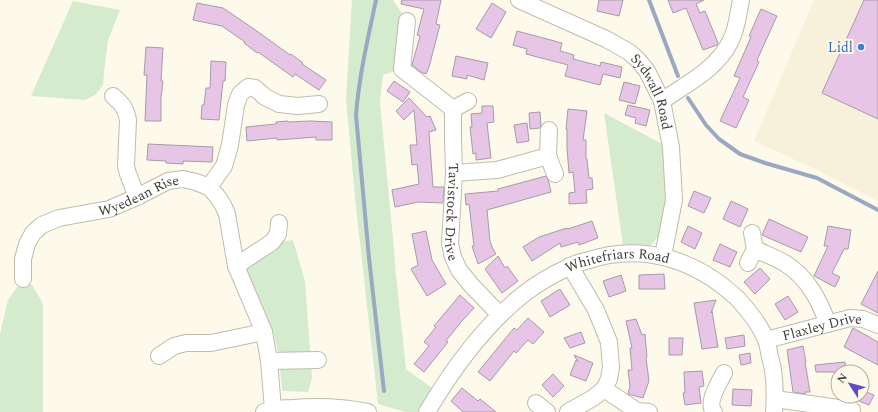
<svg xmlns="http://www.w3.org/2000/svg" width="878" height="412" viewBox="0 0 878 412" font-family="Spectral,serif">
	<rect width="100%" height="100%" fill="#fefaeb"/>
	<path fill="#f7f0da" d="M814 0H878V201L815 169 754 141Z"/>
	<path fill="#d5ebce" d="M352 0H393L407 21 402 69 383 75 380 102 393 239 396 275 406 369 432 388 418 412H405L378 404 355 198 346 99Z
		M73 1 120 10 108 40 104 72 103 85 95 95 85 100 31 96Z
		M604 113 664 145 665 205 659 236 650 246 637 247 623 245Z
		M293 240 305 281 312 378 308 392 282 391 279 357 273 330 244 266 276 243Z
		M23 279 33 286 43 304V412H0V334L8 300Z"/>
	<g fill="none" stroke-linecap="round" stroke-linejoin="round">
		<path stroke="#9aa8c2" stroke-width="4" d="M376 0C368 38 359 76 356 115L369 258 384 391
			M649 0 678 76
			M688 98 706 125 719 139 740 154 765 163 817 178 878 210"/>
	</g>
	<path fill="#e7c5e6" stroke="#a69ba6" d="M402 0H441L436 24 440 25 429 67 426 74 421 72 412 65 420 36 417 35 424 9 401 4Z
		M599 0H623L619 16 597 11Z
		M668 0H704L696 4 700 13 705 11 718 43 717 45 703 50 686 8 673 13Z
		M864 0H878V119L822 93Z
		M197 3 223 8 254 29 290 55 291 54 303 63 302 64 326 80 319 90 295 74 293 77 258 52 257 53 244 43 245 42 222 26 193 20Z
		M492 3 506 12 491 38 476 29Z
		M761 9 777 16 757 60 759 62 743 97 749 100 736 128 720 121 740 78 734 76 751 37 749 36Z
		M517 31 562 43 560 51 574 55 573 59 600 66 601 62 622 67 620 78 603 74 600 85 565 76 568 65 526 54 527 49 513 45Z
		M146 47 163 48 161 81H163L161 98V121H145L147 75H144Z
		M456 56 488 63 484 80 467 75V79L452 76Z
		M211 61 226 62 225 81H223L219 120 201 119 202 105H204L206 88H210Z
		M394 81 410 92 403 102 387 91Z
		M624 82 640 86 635 104 619 100Z
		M409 98 427 117 430 116 436 130 429 132 433 187H444L443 203 418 202 395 207 392 190 419 184 417 164 412 165 410 145H417L414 110 404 120 396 111Z
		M628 105 650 110 646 126 635 123 636 118 625 115Z
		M482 106H493L494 122 487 123 491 158 476 160V153L473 154 470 127H472L471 114 482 113Z
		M568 109 587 111 583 140H586V159H587L589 178H592L593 189 586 190 587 203 569 204V193L575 192 573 172 569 173 567 148V129H566Z
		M540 112 541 125 540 128 530 129 529 113Z
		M288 121V122L310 121 332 122V140H316V137L277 140V138L247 141 246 127 276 124V122Z
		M527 123 529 141 517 143 514 125Z
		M148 144 213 147 212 162 183 161V164L166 163V161L147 160Z
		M546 176 548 179 551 192 487 210 490 241 492 247 496 254 478 264 472 246H474L469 204 466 205 465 194 498 191V189Z
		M694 191 711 198 704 213 688 206Z
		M731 201 748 209 740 227 723 219Z
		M769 219 808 237 801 252 762 235Z
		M592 221 598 238 579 245 578 242 561 247 560 243 532 261 523 247 539 237 567 228 568 229Z
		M688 226 702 233 695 249 681 242Z
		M828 226 851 230 848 249H844L832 273 840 277 835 287 814 276 828 246H824Z
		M426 231 432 260 446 284 427 296 411 269 418 265 412 234Z
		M720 244 737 252 730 267 713 260Z
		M498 256 505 268 507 266 518 281 502 293 485 269Z
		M760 268 770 279 755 294 744 282Z
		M878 271V313L861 304Z
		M664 274 665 289H639V275Z
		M621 275 626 291 609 297 603 281Z
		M560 289 570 305 550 317 541 301Z
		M460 295 474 308 461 322 446 341 448 342 424 372 414 364 429 346 424 342 436 327 434 326Z
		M788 296 798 312 785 320 775 304Z
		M716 300 711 313 712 311 718 347 702 349 694 303Z
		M528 318 544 332 533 344 528 340 516 353 514 351 490 381 478 372 514 328 517 330Z
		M636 319 642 335 645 334 647 357 646 358 649 381 643 398 628 394 630 386 628 370H632L630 348H632L626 321Z
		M853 328 878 342V365L844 347Z
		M581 332 585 343 570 348 564 338Z
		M744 335 745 346 727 349 725 338Z
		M669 338H683L682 355H669Z
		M803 346 806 362H805L810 392H805V394L793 392 787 350Z
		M750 353 751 363 741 365 739 355Z
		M574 355 593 363 586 381 570 375 576 360 578 362Z
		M845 362 846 372H816L815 365Z
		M702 371 704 386 699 387 701 403 685 405 683 393H685L684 372Z
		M553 374 564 386 553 397 542 385Z
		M462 388 478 401 480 399 496 412H463L451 401Z
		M733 389 752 390 751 406 732 405Z
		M864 391 874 395 869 405 859 401 862 396Z"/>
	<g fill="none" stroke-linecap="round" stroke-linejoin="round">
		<defs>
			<g id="minor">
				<path id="s1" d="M519 0 606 39 629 52 638 60 647 71 662 101 671 147 674 200 663 256"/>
				<path d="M407 21 402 69 453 109"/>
				<path d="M113 96C122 104 126 108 128 120L126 166 128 174 137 197"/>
				<path id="s2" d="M468 101 453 109V140L454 173 450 244 453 257 459 270 472 286 500 315"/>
				<path d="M662 101C686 84 717 69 730 42 737 30 738 14 741 0"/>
				<path d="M548 156 549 130"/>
				<path d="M454 173 497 170 548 156 555 174"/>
				<path d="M209 187 224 166 230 145 236 105 240 94 248 87 255 88 265 97 279 104 298 106 319 104"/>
				<path d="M752 233 755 249"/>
				<path d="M748 263 755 249C765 254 777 258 786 264 808 278 819 300 828 324"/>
				<path d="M236 266 272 242 278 234 279 223"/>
				<path id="s3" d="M23 279V259L27 244 33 233 42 225 59 218 109 209 137 197 168 181 183 179 196 182 209 187 217 196 223 205 227 214 236 266 264 332 269 361 273 409"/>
				<path id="s4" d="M766 340 850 318 863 319 878 325"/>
				<path d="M159 356 174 346 186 343H211L264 332"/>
				<path d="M269 361 318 360"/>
				<path d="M604 389 637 411 649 412"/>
				<path d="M775 399 852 410"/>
				<path d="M536 403 547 412"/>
				<path d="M264 412C274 409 283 408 292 408 318 406 343 407 368 412"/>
				<path id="s5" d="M427 412C453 368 484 325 525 293 538 283 554 274 569 267 574 264 580 262 586 261 641 242 695 259 737 298 748 310 760 324 766 340 768 344 768 348 769 352 770 358 772 364 773 370 775 383 775 398 774 412"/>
				<path d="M568 412 593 398 604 389 609 379 611 367 609 342 596 310 570 266"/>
				<path d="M714 412C706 403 719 383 724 373"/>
			</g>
		</defs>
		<use href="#minor" stroke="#bfbbad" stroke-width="18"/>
		<use href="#minor" stroke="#fff" stroke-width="16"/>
	</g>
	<circle fill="#3f7fe0" stroke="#fefaeb" stroke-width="1.5" cx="861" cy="47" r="4"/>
	<g text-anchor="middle" stroke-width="4" stroke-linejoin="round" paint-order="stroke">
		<g font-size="14" fill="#366cbe" stroke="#fefaeb" text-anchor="end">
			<text x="853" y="52">Lidl</text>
		</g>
		<g font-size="14" fill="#3e3c37" stroke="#fefaeb">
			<text dy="5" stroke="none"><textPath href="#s1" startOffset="169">Sydwall Road</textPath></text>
			<text dy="5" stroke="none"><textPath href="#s3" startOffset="162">Wyedean Rise</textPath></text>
			<text dy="5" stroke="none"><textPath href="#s2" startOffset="120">Tavistock Drive</textPath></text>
			<text dy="5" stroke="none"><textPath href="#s5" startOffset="256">Whitefriars Road</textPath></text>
			<text dy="5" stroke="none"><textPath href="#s4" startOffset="58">Flaxley Drive</textPath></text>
		</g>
	</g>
	<g transform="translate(850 384) rotate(306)"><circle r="19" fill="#fefaeb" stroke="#b1aea3"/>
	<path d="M0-3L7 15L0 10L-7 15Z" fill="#604dc6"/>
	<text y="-6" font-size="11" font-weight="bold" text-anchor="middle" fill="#3e3c37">N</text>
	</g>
</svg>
